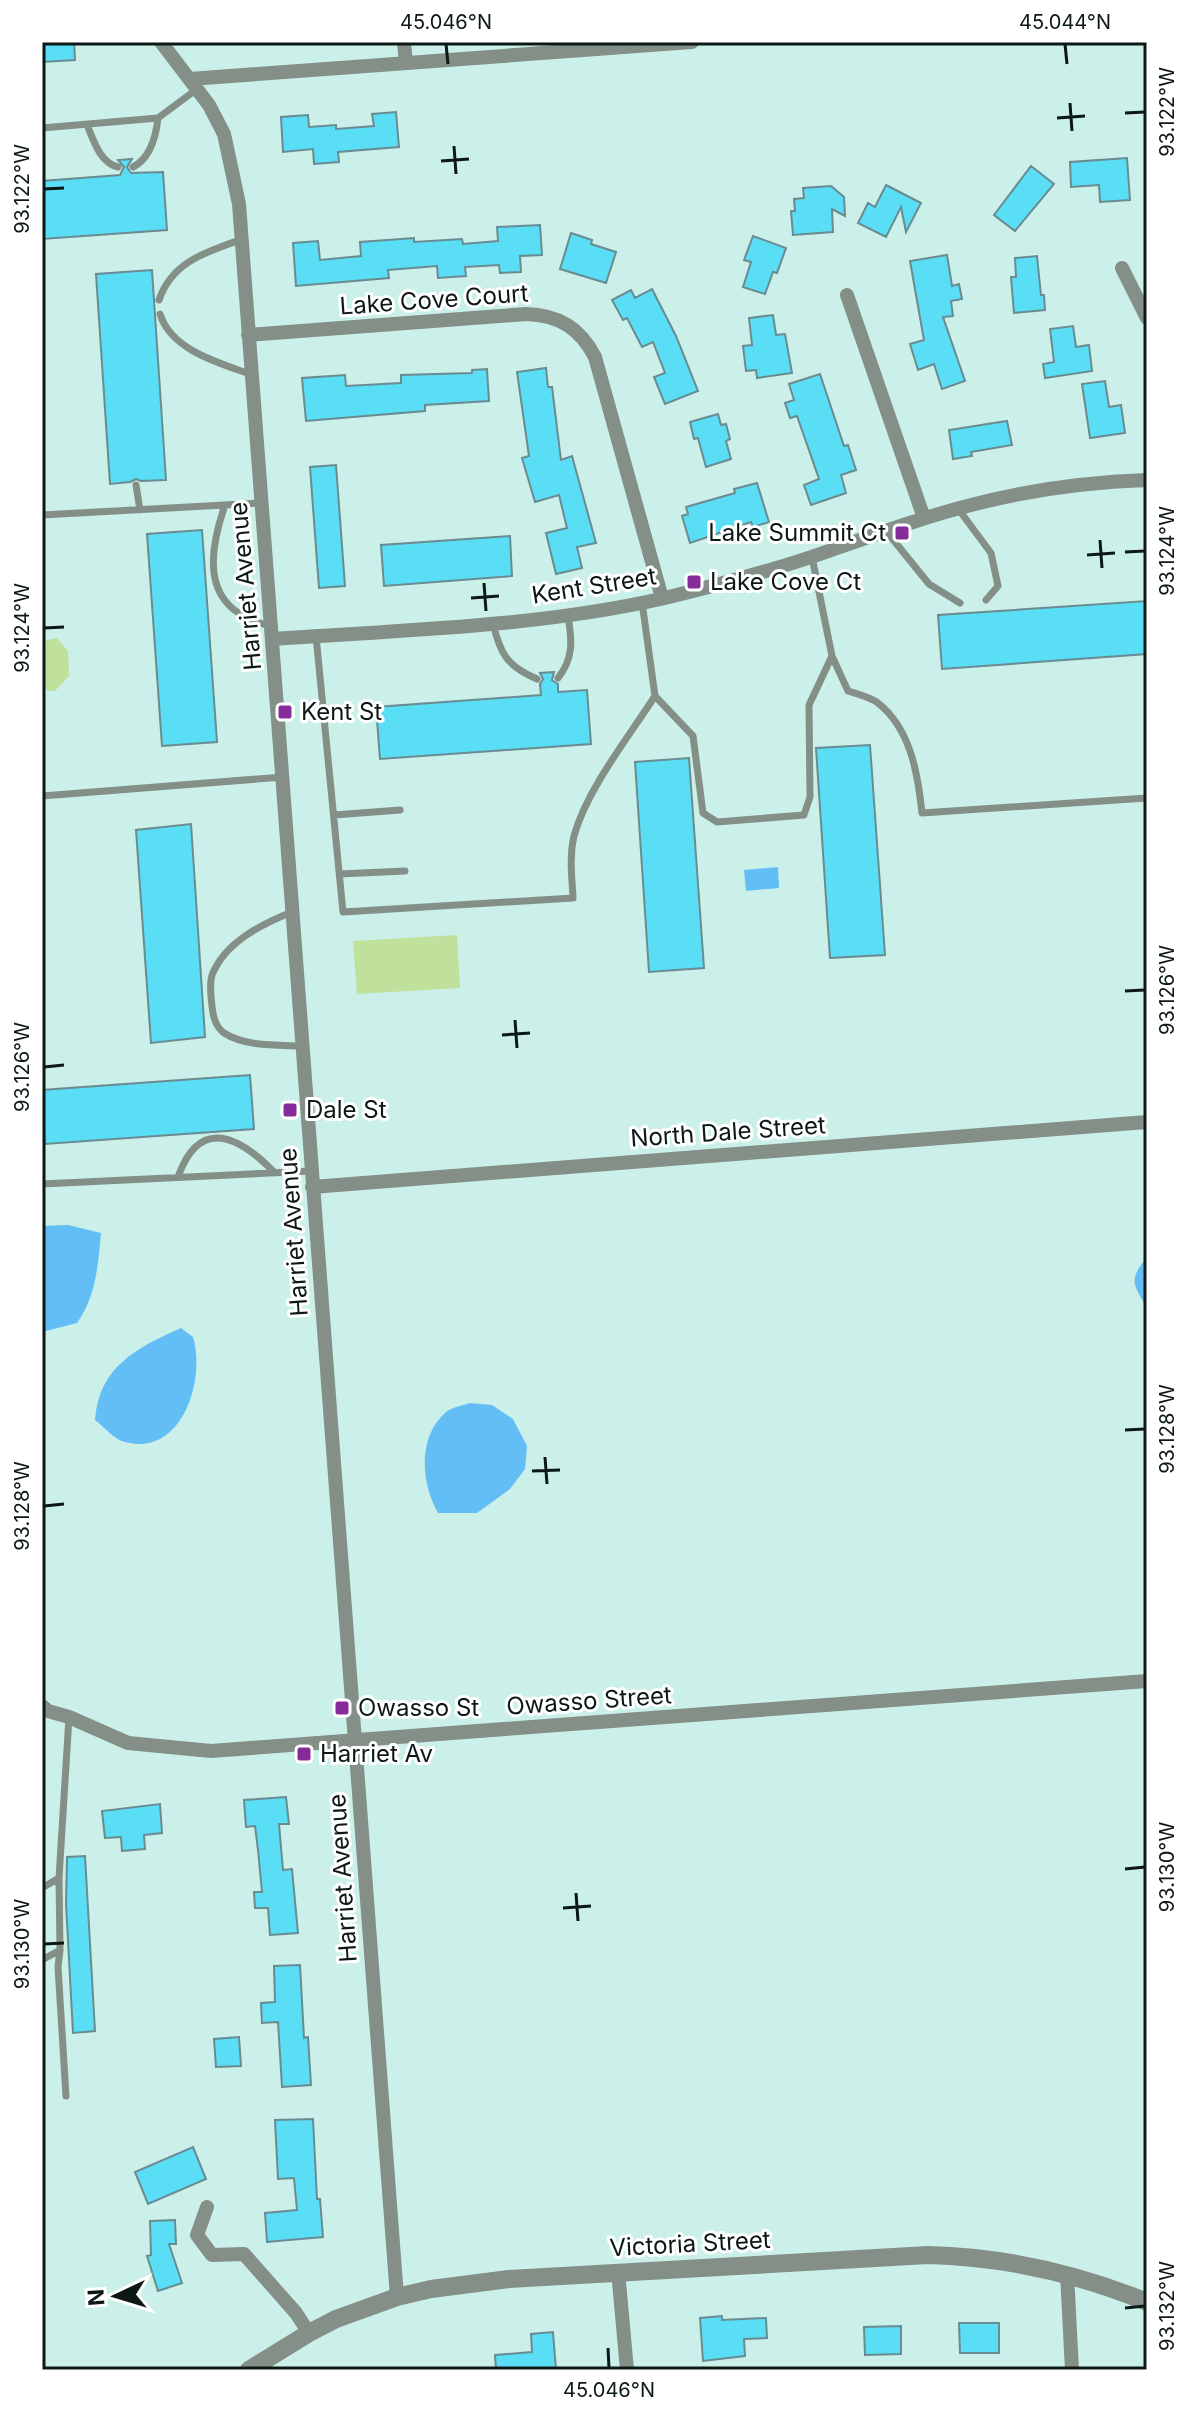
<svg xmlns="http://www.w3.org/2000/svg" width="1189" height="2412" viewBox="0 0 1189 2412" font-family="Inter,sans-serif">
	<rect width="100%" height="100%" fill="#cbf0e9"/>
	<path fill="#c0e19c" d="M57 638 68 651 69 676 55 691H48L42 685V641Z
		M457 935 460 988 357 994 353 941Z"/>
	<path fill="#63bef6" d="M778 867 779 888 746 891 744 870Z
		M68 1225 101 1233C98 1266 96 1296 77 1323L42 1332V1226Z
		M1147 1257V1308C1133 1283 1128 1281 1147 1257Z
		M181 1328 193 1337C206 1380 182 1457 125 1442 115 1440 104 1427 95 1420 99 1367 136 1348 181 1328Z
		M470 1403 492 1405 513 1419 527 1446 525 1469 510 1489 477 1513H438C421 1483 417 1437 446 1412 452 1407 462 1406 470 1403Z"/>
	<path fill="#59def5" stroke="#6a8b91" stroke-width="2" d="M42 42H74L75 60 42 62Z
		M396 112 399 147 338 152 339 162 314 164 313 149 283 152 281 117 308 115 309 127 336 125V129L374 126 372 114Z
		M1127 158 1130 200 1100 202 1099 185 1071 187 1070 162Z
		M132 159 127 167 131 173 163 172 167 230 42 239V181L120 175 124 167 118 160Z
		M1031 166 1054 184 1015 231 994 215Z
		M886 185 921 203 906 232 901 207 886 237 858 223 868 203 875 207Z
		M831 186 844 197 845 216 832 209 833 232 793 235 791 211H795L794 199 804 198 803 188Z
		M540 225 542 255 520 256 521 272 500 273 499 265 465 267 466 276 438 278 437 266 388 270 389 278 296 286 293 243 318 241 320 260 361 256 360 242 414 238V242L462 239 463 244 498 241 497 227Z
		M571 233 592 240 591 244 616 252 606 283 560 269Z
		M753 236 786 248 777 273 773 272 765 294 743 287 751 262 744 260Z
		M947 255 952 286 959 284 962 299 951 301 953 316 943 317 965 381 942 389 934 364 918 370 910 344 924 340 910 261Z
		M1037 256 1041 295H1044L1045 310 1014 313 1011 277H1016L1015 258Z
		M152 270 166 480 141 481 136 479 130 482 110 484 96 274Z
		M652 289 676 336 698 391 665 404 654 377 665 373 653 342 642 347 627 318 623 320 612 300 631 290 635 298Z
		M773 315 776 335 785 334 792 373 757 378 756 370 746 371 743 346 752 345 749 318Z
		M1073 326 1076 347 1089 345 1092 371 1045 378 1043 364 1054 362 1050 329Z
		M546 368 548 387H552L561 460 572 456 596 543 577 547 582 568 556 574 546 533 567 528 559 495 535 502 522 458 529 456 517 372Z
		M487 369 489 401 425 405V411L306 421 302 378 345 375 346 386 401 383V375L472 373V370Z
		M820 374 844 446 848 445 856 470 841 475 846 493 811 505 804 485 819 479 797 416 790 418 785 403 794 400 789 384Z
		M1105 381 1109 407 1121 405 1125 433 1090 438 1082 384Z
		M718 414 721 425 726 424 730 439 726 441 731 459 706 467 698 438 694 439 690 422Z
		M1007 421 1012 445 971 452 972 456 953 459 949 430Z
		M336 465 345 586 319 588 310 467Z
		M757 483 769 522 753 527 751 522 690 543 682 516 688 514 686 507 735 493 734 489Z
		M202 530 217 742 162 746 147 534Z
		M510 536 512 576 384 586 381 545Z
		M1147 601V654L942 669 938 615Z
		M554 672 552 680 558 684V692L587 690 591 744 380 759 376 707 541 695 540 684 543 679 540 673Z
		M870 745 885 955 830 958 816 748Z
		M689 758 704 968 649 972 635 762Z
		M191 824 205 1037 151 1043 136 830Z
		M250 1075 254 1129 45 1144 42 1090Z
		M286 1797 289 1824H279L283 1870 292 1869 298 1933 270 1935 268 1908H255L254 1892H262L258 1850 255 1826 246 1827 244 1800Z
		M160 1804 162 1833 144 1835 145 1849 122 1851 121 1837 105 1838 102 1811Z
		M85 1856 95 2031 73 2033 66 1904 67 1857Z
		M300 1965 304 2038 308 2037 311 2085 282 2087 278 2022 262 2023 261 2003 275 2002 274 1966Z
		M239 2037 241 2066 216 2067 214 2039Z
		M313 2119 317 2199H320L323 2237 267 2242 265 2213 297 2210 294 2178 278 2179 275 2120Z
		M193 2147 206 2179 148 2204 135 2172Z
		M175 2220 176 2244H169L182 2283 158 2291 147 2256 151 2255 150 2221Z
		M722 2316V2320L766 2318 767 2338 744 2339 745 2356 703 2361 700 2318Z
		M959 2323H999V2353H960Z
		M901 2326V2354L865 2355 864 2327Z
		M553 2332 556 2370H496L495 2355 532 2352 531 2334Z"/>
	<g fill="none" stroke-linecap="round" stroke-linejoin="round">
		<path stroke="#848f88" stroke-width="7" d="M87 125C94 141 100 163 118 167
			M42 128 158 118 197 89
			M133 167C151 158 156 136 158 118
			M159 300C172 262 206 252 240 240
			M160 314C171 350 219 363 250 374
			M136 485 140 510
			M225 505C206 560 203 611 271 626
			M959 510 991 553 998 586 986 600
			M42 515 261 503
			M886 531 929 584 960 603
			M812 557 832 656 848 691C857 694 870 697 878 703 911 729 918 775 922 813L1147 798
			M642 602 655 696 693 736 703 813 717 822 804 815 810 797 809 705 832 656
			M493 623C500 654 507 666 537 679
			M316 636 343 912 573 898C572 877 569 857 574 836 587 789 628 738 655 696
			M558 678C574 658 572 640 568 616
			M42 796 283 777
			M334 815 400 810
			M340 874 405 871
			M292 912C262 924 225 942 212 975 209 985 211 996 212 1006 213 1016 215 1026 224 1033 246 1047 277 1045 302 1046
			M178 1177C200 1115 240 1137 275 1173
			M42 1184 311 1171
			M42 1888 59 1878
			M42 1960 60 1950
			M66 2096 58 1967 60 1950 59 1878 69 1717"/>
		<path stroke="#848f88" stroke-width="14" d="M161 42 209 105 224 134 239 204 397 2297
			M404 42 406 63
			M190 79 692 42
			M1122 268 1147 318
			M847 295 924 518
			M248 335 526 314C559 315 580 328 595 357L662 598
			M273 639C403 630 537 627 665 598 718 585 771 571 823 553 874 535 926 516 979 503 1034 489 1091 482 1147 480
			M312 1187 1147 1122
			M42 1706 48 1711 69 1717 128 1743 211 1751 1147 1681
			M207 2207 197 2235 212 2255 244 2254 296 2313 309 2333
			M618 2271 627 2370
			M1067 2274 1072 2370"/>
		<path stroke="#848f88" stroke-width="18" d="M249 2370 309 2333 336 2319 397 2297 431 2289 509 2279 928 2255C1005 2257 1076 2273 1147 2302"/>
	</g>
	<path fill="none" stroke="#0b1816" stroke-width="3" d="M446 44 448 64M1065 44 1067 64M1070 103 1072 131M1125 113 1145 112M1057 118 1085 116M454 146 456 174M441 161 469 159M44 189 64 188M1100 540 1102 568M1125 552 1145 551M1087 555 1115 553M484 583 486 611M471 598 499 596M44 628 64 627M1125 991 1145 990M515 1020 517 1048M502 1035 530 1033M44 1067 64 1065M1125 1430 1145 1429M545 1457 547 1484M532 1471 560 1470M44 1506 64 1504M1125 1869 1145 1867M576 1893 578 1921M563 1908 591 1906M44 1944 64 1943M1125 2308 1145 2306M608 2348 609 2368"/>
	<g fill="#852c98" stroke="#fff" stroke-width="3">
		<rect x="894" y="525" width="16" height="16" rx="4"/>
		<rect x="686" y="574" width="16" height="16" rx="4"/>
		<rect x="277" y="704" width="16" height="16" rx="4"/>
		<rect x="282" y="1102" width="16" height="16" rx="4"/>
		<rect x="334" y="1700" width="16" height="16" rx="4"/>
		<rect x="296" y="1746" width="16" height="16" rx="4"/>
	</g>
	<g text-anchor="middle" stroke-width="6" stroke-linejoin="round" paint-order="stroke">
		<g font-size="24" fill="#0b1816" stroke="#fff">
			<text transform="translate(434 300) rotate(-4)" y="8">Lake Cove Court</text>
			<text transform="translate(246 586) rotate(-95)" y="8">Harriet Avenue</text>
			<text transform="translate(594 586) rotate(-9)" y="8">Kent Street</text>
			<text transform="translate(728 1132) rotate(-4)" y="8">North Dale Street</text>
			<text transform="translate(294 1232) rotate(-94)" y="8">Harriet Avenue</text>
			<text transform="translate(589 1701) rotate(-4)" y="8">Owasso Street</text>
			<text transform="translate(343 1878) rotate(-94)" y="8">Harriet Avenue</text>
			<text transform="translate(690 2244) rotate(-3)" y="8">Victoria Street</text>
		</g>
		<g font-size="24" fill="#0b1816" stroke="#fff" text-anchor="start">
			<text x="886" y="541" text-anchor="end">Lake Summit Ct</text>
			<text x="710" y="590">Lake Cove Ct</text>
			<text x="301" y="720">Kent St</text>
			<text x="306" y="1118">Dale St</text>
			<text x="358" y="1716">Owasso St</text>
			<text x="320" y="1762">Harriet Av</text>
		</g>
	</g>
	<rect width="1189" height="2412" fill="none" stroke="#ffffff" stroke-width="88"/>
	<g transform="translate(116 2296) rotate(266)" stroke="#ffffff" stroke-width="6" paint-order="stroke">
	<path d="M0-6L14 30L0 20L-14 30Z" fill="#0b1816"/>
	<text y="-12" font-size="22" font-weight="bold" text-anchor="middle" fill="#0b1816">N</text>
	</g>
	<rect x="44" y="44" width="1101" height="2324" fill="none" stroke="#0b1816" stroke-width="3"/>
	<g font-size="20" text-anchor="middle" fill="#0b1816">
		<text x="446" y="29">45.046°N</text>
		<text x="1065" y="29">45.044°N</text>
		<text transform="translate(1167 112) rotate(-90)" y="7">93.122°W</text>
		<text transform="translate(22 189) rotate(-90)" y="7">93.122°W</text>
		<text transform="translate(1167 551) rotate(-90)" y="7">93.124°W</text>
		<text transform="translate(22 628) rotate(-90)" y="7">93.124°W</text>
		<text transform="translate(1167 990) rotate(-90)" y="7">93.126°W</text>
		<text transform="translate(22 1067) rotate(-90)" y="7">93.126°W</text>
		<text transform="translate(1167 1429) rotate(-90)" y="7">93.128°W</text>
		<text transform="translate(22 1506) rotate(-90)" y="7">93.128°W</text>
		<text transform="translate(1167 1867) rotate(-90)" y="7">93.130°W</text>
		<text transform="translate(22 1944) rotate(-90)" y="7">93.130°W</text>
		<text transform="translate(1167 2306) rotate(-90)" y="7">93.132°W</text>
		<text x="609" y="2397">45.046°N</text>
	</g>
</svg>
